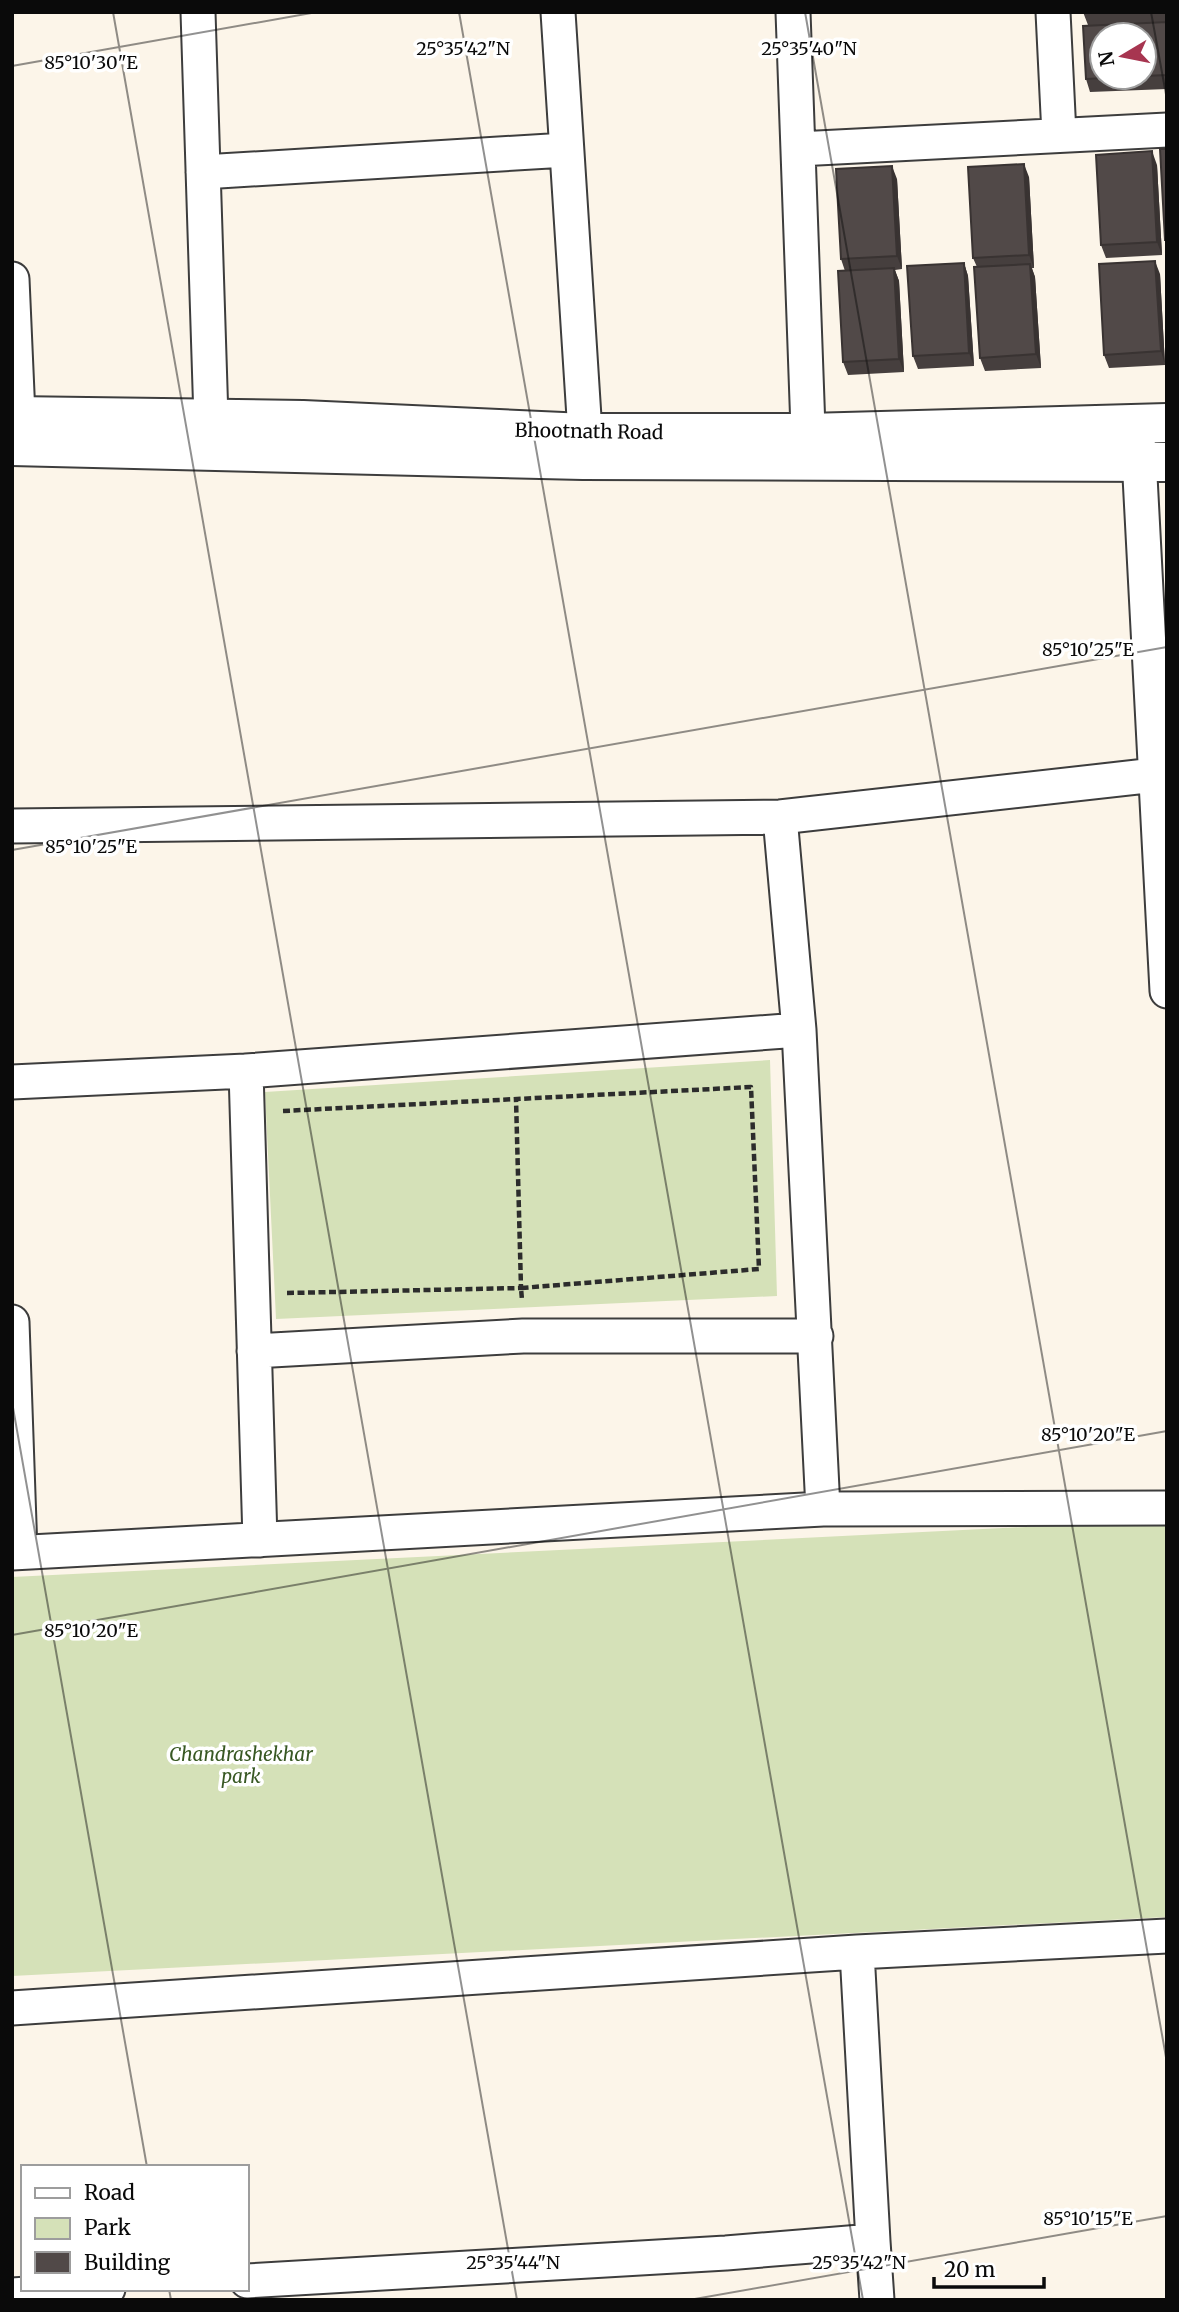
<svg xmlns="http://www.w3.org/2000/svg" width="1179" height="2312" viewBox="0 0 1179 2312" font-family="Merriweather,serif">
	<rect width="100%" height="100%" fill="#fcf5e9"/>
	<path fill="#d5e1b8" d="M770 1060 777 1296 276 1319 265 1092Z
		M1167 1520V1917L12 1976V1577Z"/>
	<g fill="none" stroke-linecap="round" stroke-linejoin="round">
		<defs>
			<path id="minor" d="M198 12 211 419
				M558 12 585 433
				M793 12 809 457
				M1053 12 1059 135
				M798 149 1167 130
				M203 172 566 150
				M12 279 18 416 12 433
				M1138 438 1167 991
				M780 817 799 1030
				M12 826 780 817 1155 775
				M12 1082 246 1071
				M12 1322 20 1552
				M254 1351 523 1336H816
				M260 1540 246 1071 799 1030 823 1509
				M12 1553 823 1509 1167 1508
				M857 1952 873 2241
				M12 2008 857 1952 1167 1936
				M247 2281 726 2253 873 2241 877 2300
				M12 2295 108 2289"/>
			<path id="tertiary" d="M12 416 303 420 585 433H808L1167 423
				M12 446 583 460 1167 462"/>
		</defs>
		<use href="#minor" stroke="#3d3d3d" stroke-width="37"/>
		<use href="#tertiary" stroke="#3d3d3d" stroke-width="42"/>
		<path stroke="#2c2c2c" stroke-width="4.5" stroke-dasharray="7 3.5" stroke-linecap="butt" d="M283 1111 751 1087 759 1269 521 1288 522 1300
			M287 1293 521 1288 516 1099"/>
		<use href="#minor" stroke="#fff" stroke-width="33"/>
		<use href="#tertiary" stroke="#fff" stroke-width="38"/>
	</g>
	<path fill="#463f3e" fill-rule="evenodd" d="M1083 12H1167V89L1090 92 1086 79 1088 25ZM1144 35V77H1102Z
		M1157 165 1162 255 1106 258 1101 245Z
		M1029 177 1034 268H1032L1035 277 1041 368 985 371 980 358 977 267 973 258Z
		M897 179 902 269 895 270 899 281 904 372 848 375 843 362 845 271 841 259Z
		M964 263 968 276 974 366 918 369 913 356Z
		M1160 274 1165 365 1109 368 1104 355Z"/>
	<path fill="#393332" d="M1152 151 1157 165 1162 255 1157 242Z
		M1024 164 1029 177 1034 268 1029 255Z
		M892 166 897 179 902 269 897 256Z
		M1155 261 1160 274 1165 365 1161 351Z
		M964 263 968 276 974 366 969 353Z
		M1030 264 1035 277 1041 368 1036 354Z
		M894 268 899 281 904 372 899 359Z"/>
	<path fill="#514948" stroke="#393332" stroke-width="2" d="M1167 22V75L1144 76V35H1102V77H1126L1086 79 1083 26Z
		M1160 149H1167V240H1165Z
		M1152 151 1157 242 1101 245 1096 155Z
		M1024 164 1029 255 973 258 968 167Z
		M892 166 897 256 841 259 836 169Z
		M1155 261 1161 351 1104 355 1099 264Z
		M964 263 969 353 913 356 907 266Z
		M1030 264 1036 354 980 358 974 267Z
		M894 268 899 359 843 362 838 271Z"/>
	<path fill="none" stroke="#0a0a0a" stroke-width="2" stroke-opacity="0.45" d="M113 12 517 2300M459 12 863 2300M805 12 1167 2063M1151 12 1167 100M12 66 317 12M12 850 1167 647M12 1402 147 2167M12 1635 1167 1431M169 2289 171 2300M689 2300 1167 2216"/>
	<g text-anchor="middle" stroke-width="7" stroke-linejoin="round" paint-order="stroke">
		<g font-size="19" fill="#0a0a0a" stroke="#fff">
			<text transform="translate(589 431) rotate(1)" y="7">Bhootnath Road</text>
		</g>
		<g font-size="19" font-style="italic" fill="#385823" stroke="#fff">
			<text x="241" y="1761">Chandrashekhar<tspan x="241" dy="22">park</tspan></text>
		</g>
	</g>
	<g font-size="18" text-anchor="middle" fill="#0a0a0a" stroke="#fff" stroke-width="7" stroke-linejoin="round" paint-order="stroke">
		<text x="463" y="55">25°35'42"N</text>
		<text x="809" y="55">25°35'40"N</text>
		<text x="91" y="69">85°10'30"E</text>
		<text x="1088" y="656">85°10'25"E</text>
		<text x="91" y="853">85°10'25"E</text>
		<text x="1088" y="1441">85°10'20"E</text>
		<text x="91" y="1637">85°10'20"E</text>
		<text x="1088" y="2225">85°10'15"E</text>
		<text x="513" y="2269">25°35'44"N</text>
		<text x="859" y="2269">25°35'42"N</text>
	</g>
	<rect width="1179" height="2312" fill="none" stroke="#0a0a0a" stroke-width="28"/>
	<rect x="21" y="2165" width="228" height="126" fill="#ffffff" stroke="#9d9d9d" stroke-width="2"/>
	<rect x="35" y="2188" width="35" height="10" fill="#ffffff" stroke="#9d9d9d" stroke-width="2"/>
	<text x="84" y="2200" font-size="21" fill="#0a0a0a">Road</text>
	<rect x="35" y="2218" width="35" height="21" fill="#d5e1b8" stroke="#9d9d9d" stroke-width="2"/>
	<text x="84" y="2235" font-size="21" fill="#0a0a0a">Park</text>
	<rect x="35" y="2252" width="35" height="21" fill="#514948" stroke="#9d9d9d" stroke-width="2"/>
	<text x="84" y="2270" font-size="21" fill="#0a0a0a">Building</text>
	<g transform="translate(1123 56) rotate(260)"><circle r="33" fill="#ffffff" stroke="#9d9d9d" stroke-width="2"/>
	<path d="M0-5L12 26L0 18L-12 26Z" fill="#a73550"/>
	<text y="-10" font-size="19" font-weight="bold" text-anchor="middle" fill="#0a0a0a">N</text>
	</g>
	<path d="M934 2277v10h110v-10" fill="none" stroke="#0a0a0a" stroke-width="3.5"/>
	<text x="944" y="2277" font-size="21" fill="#0a0a0a" stroke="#ffffff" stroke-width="5" paint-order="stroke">20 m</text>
</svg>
